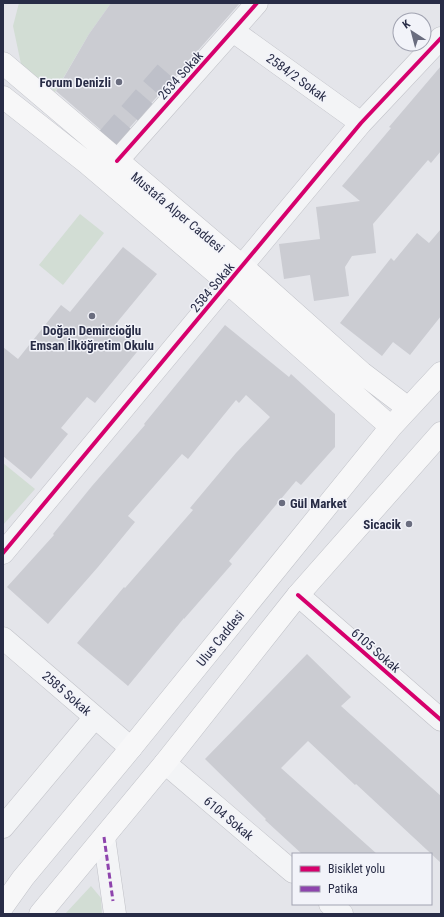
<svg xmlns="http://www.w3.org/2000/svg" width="444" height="917" viewBox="0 0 444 917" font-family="'Roboto Condensed',sans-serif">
	<rect width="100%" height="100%" fill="#e4e5ea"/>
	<path fill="#d2ddd4" d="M19 3H111L89 34 55 92 21 64 13 26Z
		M80 214 104 233 63 285 39 265Z
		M3 463 35 489 3 525Z
		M91 886 101 898 102 914H65Z"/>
	<path fill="#cbccd2" d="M111 3H240L116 143 56 91 89 34Z
		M441 66V151L431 163 428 160 373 224 376 253 352 256 345 267 349 296 314 301 310 275 284 279 279 244 320 239 316 207 360 201 342 186 391 128 389 127Z
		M441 229V316L410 355 393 342 382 356 340 323 391 258 394 261 417 233 429 243Z
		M123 247 157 274 114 326 141 347 95 403 87 397 61 428 68 434 31 479 3 456V347L18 359 61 305 70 312Z
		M225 325 289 377 291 374 335 414V447L301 485 296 481 229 561 232 564 184 619V618L128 686 77 643 124 587 125 588 193 510 190 508 236 453 270 417 246 395 239 403 236 400 188 459 182 454 128 516 135 522 98 567 48 624 7 587 54 535 53 534 92 486 145 425 144 424Z
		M307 654 351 697 341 706 441 796V863L356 784 355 785 308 741 281 768 377 854H302L265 820 266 819 205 759Z"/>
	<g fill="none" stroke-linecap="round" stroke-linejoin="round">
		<path stroke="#bec0c9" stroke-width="22" stroke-dasharray="22 11" stroke-linecap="butt" d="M108 138 170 67"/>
		<defs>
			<path id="minor" d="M233 31 361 123
				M117 161 257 3
				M3 553 361 123 441 38
				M298 595 441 720
				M3 638 131 748
				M165 763 293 872
				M3 827 95 717
				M104 837 115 914
				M330 904 342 914"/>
			<path id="major" d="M3 63 242 266 362 373 408 408
				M3 97 87 163 228 283 391 427
				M3 906 23 878 131 748 391 427 441 373
				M40 914 165 763 298 595 441 433"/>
		</defs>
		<use href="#minor" stroke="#c1c2c8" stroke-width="23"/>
		<use href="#major" stroke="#c0c2c8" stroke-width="23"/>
		<use href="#minor" stroke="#f3f4f6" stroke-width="22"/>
		<use href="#major" stroke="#f7f7f8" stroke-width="22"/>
		<path stroke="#8e44ad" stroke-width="3" stroke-dasharray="6 3" stroke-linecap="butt" d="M104 837 113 901"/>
		<defs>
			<path id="cycleway" d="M117 161 257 3
				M3 553 361 123 441 38
				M298 595 441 720"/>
		</defs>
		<use href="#cycleway" stroke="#f2f3f9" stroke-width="6"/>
		<use href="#cycleway" stroke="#d6006c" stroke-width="4"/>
	</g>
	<g fill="#6a6d7f" stroke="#f2f3f9" stroke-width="1.5">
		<circle cx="119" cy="82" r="4"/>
		<circle cx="92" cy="316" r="4"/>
		<circle cx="282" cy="503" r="4"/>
		<circle cx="409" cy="524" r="4"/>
	</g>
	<g text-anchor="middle" stroke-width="3" stroke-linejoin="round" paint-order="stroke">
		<g font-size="13" fill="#282c46" stroke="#f2f3f9">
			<text transform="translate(180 75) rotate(-48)" y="5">2634 Sokak</text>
			<text transform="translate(297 77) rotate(36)" y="5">2584/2 Sokak</text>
			<text transform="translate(178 212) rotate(40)" y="5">Mustafa Alper Caddesi</text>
			<text transform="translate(212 287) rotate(-50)" y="5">2584 Sokak</text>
			<text transform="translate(220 638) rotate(-51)" y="5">Ulus Caddesi</text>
			<text transform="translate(376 650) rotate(41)" y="5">6105 Sokak</text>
			<text transform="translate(67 693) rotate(41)" y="5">2585 Sokak</text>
			<text transform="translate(229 818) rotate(40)" y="5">6104 Sokak</text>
		</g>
		<g font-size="13" font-weight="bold" fill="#282c46" stroke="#f2f3f9" text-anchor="end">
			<text x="111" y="87">Forum Denizli</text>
			<text x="92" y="335" text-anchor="middle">Doğan Demircioğlu<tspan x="92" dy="15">Emsan İlköğretim Okulu</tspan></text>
			<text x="290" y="508" text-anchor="start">Gül Market</text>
			<text x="401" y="529">Sicacik</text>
		</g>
	</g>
	<rect width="444" height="917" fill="none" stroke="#282c46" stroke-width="8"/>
	<rect x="292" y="853" width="140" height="52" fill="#f2f3f9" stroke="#a1a3b1"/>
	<rect x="300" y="866" width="20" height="6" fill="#d6006c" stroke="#a1a3b1"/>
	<text x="328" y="873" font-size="12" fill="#282c46">Bisiklet yolu</text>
	<rect x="300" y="886" width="20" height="6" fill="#8e44ad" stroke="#a1a3b1"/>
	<text x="328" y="893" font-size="12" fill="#282c46">Patika</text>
	<g transform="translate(412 32) rotate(324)"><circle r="19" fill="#f2f3f9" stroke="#a1a3b1"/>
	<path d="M0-3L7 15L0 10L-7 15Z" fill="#6a6d7f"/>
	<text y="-6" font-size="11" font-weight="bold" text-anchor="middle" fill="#282c46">K</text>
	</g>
</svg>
